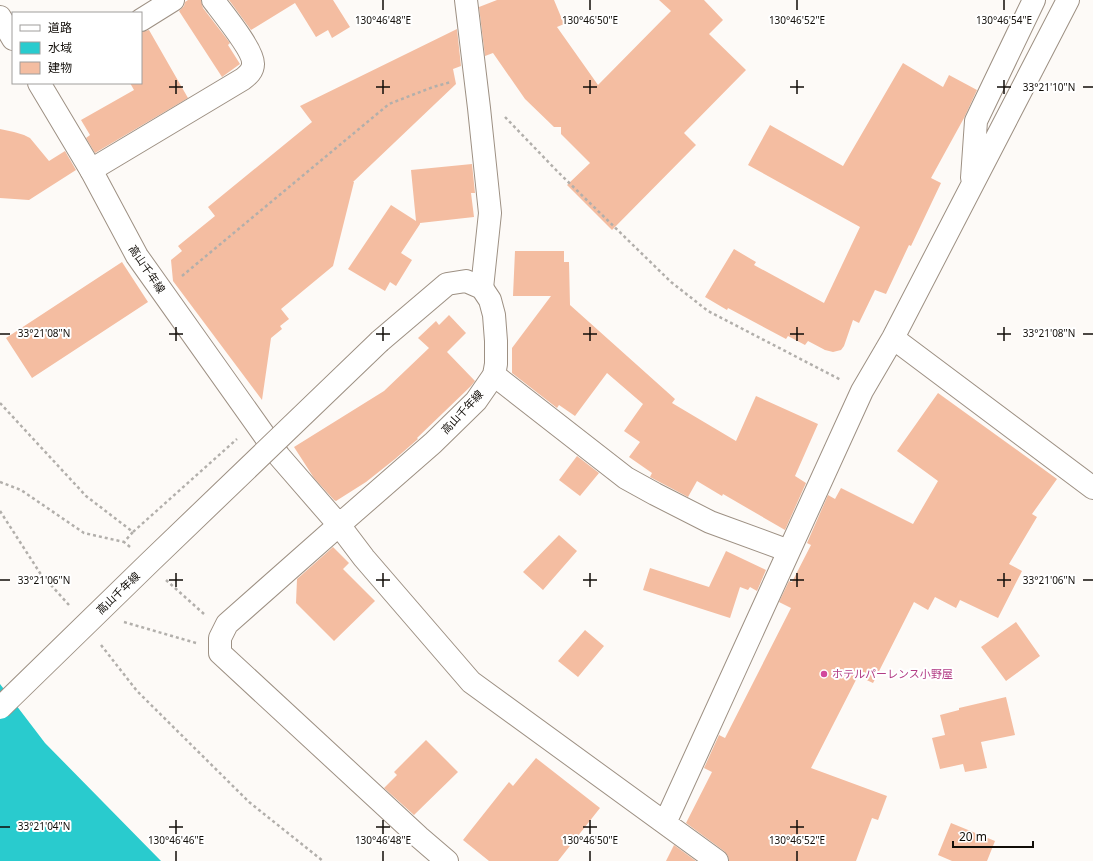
<svg xmlns="http://www.w3.org/2000/svg" width="1093" height="861" viewBox="0 0 1093 861" font-family="'Noto Sans','Noto Sans JP',sans-serif">
	<rect width="100%" height="100%" fill="#fdfaf7"/>
	<path fill="#29cbce" d="M0 684 45 743 161 861H0Z"/>
	<path fill="#f4bda1" d="M188 0H201L203 8 230 43 228 45 240 64 222 77 179 11 184 6 185 2Z
		M229 0H333L350 27 332 38 328 30 316 37 295 3 251 30Z
		M497 0H554L564 24 557 27 598 85 671 11 659 0H704L723 20 709 34 746 70 684 133 696 145 612 230 567 185 590 163 561 134V127H554L525 99 493 53 485 56 479 7Z
		M457 29 461 66 453 69 456 84 353 182H354L333 266 281 309 289 319 280 326 282 329 271 338 262 400 173 281 171 260 182 251 178 246 215 216 208 207 312 122 300 106Z
		M149 30 188 98 95 153 86 138 90 135 81 120 134 90 130 83H141V32Z
		M903 63 943 87 949 75 977 90 964 118 931 178 941 183 911 246 909 245 886 294 875 290 859 323 853 320 844 346 841 350 833 352 825 350 808 341 805 345 788 336 786 339 728 308 727 310 705 297 734 249 756 262 754 265 824 303 860 227 748 165 770 125 843 166Z
		M0 129 14 132 24 135 30 138 49 161 65 151 76 170 29 200 0 198Z
		M472 164 475 193H471L474 217 420 223V224L401 253 412 260 396 286 390 282 385 291 348 269 391 205 416 221 411 170Z
		M515 251H564V262H569L570 305 675 399 672 403 736 441 756 396 818 424 795 476 806 483 785 530 723 494 722 496 697 481 688 497 650 477 652 473 629 457 640 442 624 431 643 404 607 373 575 416 559 405 557 408 512 373V348L551 296H513Z
		M122 262 148 302 32 378 6 338Z
		M449 315 466 333 447 352 475 381 471 386 417 438 418 439 395 459 366 482 336 501 334 500 314 478 294 447 384 391 429 348 418 338 436 321 439 325Z
		M938 393 1057 479 1032 514 1037 517 1009 564 1022 571 998 618 960 600 956 608 935 597 928 610 914 602 873 683 858 676 811 768 887 796 878 820 872 818 856 861H729L728 856 724 851 686 823 712 772 704 768 719 735 725 738 791 608 779 602 789 581 792 582 811 545 807 543 828 495 835 499 841 488 913 524 938 481 897 451Z
		M577 456 599 473 580 496 559 480Z
		M559 535 577 551 543 590 523 572Z
		M333 547 349 563 343 569 375 601 334 641 296 603 297 579Z
		M726 551 766 570 757 591 750 587 748 590 740 587 730 618 643 590 650 568 709 587Z
		M1016 622 1040 656 1006 681 981 647Z
		M585 630 604 646 578 677 558 661Z
		M1006 697 1015 735 981 742 987 768 965 772 963 764 940 769 932 738 945 735 940 715 959 710V708Z
		M426 740 458 772 414 815 384 788 397 775 394 772Z
		M536 758 600 808 558 861H489L463 840 509 782 513 786Z
		M951 823 995 841 987 861H952L938 855Z
		M674 845 696 861H666Z"/>
	<g fill="none" stroke-linecap="round" stroke-linejoin="round">
		<defs>
			<path id="street" d="M466 0 479 108 490 213 482 288
				M141 20 173 0
				M91 170 243 79C248 75 253 71 253 64 254 51 222 12 213 0
				M972 178 976 121 1034 0
				M893 338 1093 488
				M494 375 626 478 655 494 710 522 789 551
				M665 823 862 391 893 338 1068 0
				M447 861 419 837 220 653V638L227 624 339 525 364 558 471 682 717 861"/>
			<path id="secondary" d="M0 17 13 39
				M39 83 91 170 137 256 279 456 339 525 433 443 476 401 494 375 496 364V341L494 315 490 300 482 288 466 281 447 284 380 341"/>
		</defs>
		<use href="#street" stroke="#9d9083" stroke-width="24"/>
		<use href="#secondary" stroke="#9d9083" stroke-width="24"/>
		<path stroke="#b2afab" stroke-width="2.5" stroke-dasharray="3 3" stroke-linecap="butt" d="M505 117 557 171 671 282 708 311 841 380
			M182 276 389 104 433 87 451 82
			M0 403 86 496 133 532 237 439
			M0 482 21 490 84 533 124 542
			M0 511 40 573 69 605
			M130 547 124 542 133 532
			M166 580 204 614
			M124 622 196 643
			M101 645 137 691 249 802 323 861"/>
		<use href="#street" stroke="#fff" stroke-width="22"/>
		<use href="#secondary" stroke="#fff" stroke-width="22"/>
		<defs>
			<path id="secondary-bridge" d="M0 708 150 562 380 341"/>
		</defs>
		<use href="#secondary-bridge" stroke="#9d9083" stroke-width="24" stroke-linecap="butt"/>
		<use href="#secondary-bridge" stroke="#fff" stroke-width="22"/>
	</g>
	<path fill="none" stroke="#110d08" stroke-width="1.5" d="M383 0V10M590 0V10M797 0V10M1004 0V10M176 80V94M383 80V94M590 80V94M797 80V94M1004 80V94M169 87H183M376 87H390M583 87H597M790 87H804M997 87H1011M1083 87H1093M176 327V341M383 327V341M590 327V341M797 327V341M1004 327V341M0 334H10M169 334H183M376 334H390M583 334H597M790 334H804M997 334H1011M1083 334H1093M176 573V587M383 573V587M590 573V587M797 573V587M1004 573V587M0 580H10M169 580H183M376 580H390M583 580H597M790 580H804M997 580H1011M1083 580H1093M176 820V834M383 820V834M590 820V834M797 820V834M0 827H10M169 827H183M376 827H390M583 827H597M790 827H804M176 851V861M383 851V861M590 851V861M797 851V861"/>
	<circle fill="#d1479c" stroke="#fff" stroke-width="1.5" cx="824" cy="674" r="4"/>
	<g text-anchor="middle" stroke-width="4" stroke-linejoin="round" paint-order="stroke">
		<g font-size="11" fill="#110d08" stroke="#fff">
			<text transform="translate(147 269) rotate(56)" y="4">高山千年線</text>
			<text transform="translate(462 412) rotate(-47)" y="4">高山千年線</text>
			<text transform="translate(118 593) rotate(-44)" y="4">高山千年線</text>
		</g>
		<g font-size="11" fill="#b23c85" stroke="#fff" text-anchor="start">
			<text x="832" y="678">ホテルパーレンス小野屋</text>
		</g>
	</g>
	<g font-size="10" text-anchor="middle" fill="#110d08" stroke="#fff" stroke-width="4" stroke-linejoin="round" paint-order="stroke">
		<text x="383" y="24">130°46'48"E</text>
		<text x="590" y="24">130°46'50"E</text>
		<text x="797" y="24">130°46'52"E</text>
		<text x="1004" y="24">130°46'54"E</text>
		<text x="1049" y="91">33°21'10"N</text>
		<text x="44" y="337">33°21'08"N</text>
		<text x="1049" y="337">33°21'08"N</text>
		<text x="44" y="584">33°21'06"N</text>
		<text x="1049" y="584">33°21'06"N</text>
		<text x="44" y="830">33°21'04"N</text>
		<text x="176" y="844">130°46'46"E</text>
		<text x="383" y="844">130°46'48"E</text>
		<text x="590" y="844">130°46'50"E</text>
		<text x="797" y="844">130°46'52"E</text>
	</g>
	<rect x="12" y="12" width="130" height="72" fill="#ffffff" stroke="#a09e9c"/>
	<rect x="20" y="25" width="20" height="6" fill="#ffffff" stroke="#a09e9c"/>
	<text x="48" y="32" font-size="12" fill="#110d08">道路</text>
	<rect x="20" y="42" width="20" height="12" fill="#29cbce" stroke="#a09e9c"/>
	<text x="48" y="52" font-size="12" fill="#110d08">水域</text>
	<rect x="20" y="62" width="20" height="12" fill="#f4bda1" stroke="#a09e9c"/>
	<text x="48" y="72" font-size="12" fill="#110d08">建物</text>
	<path d="M953 841v6h80v-6" fill="none" stroke="#110d08" stroke-width="2"/>
	<text x="959" y="841" font-size="12" fill="#110d08" stroke="#ffffff" stroke-width="3" paint-order="stroke">20 m</text>
</svg>
